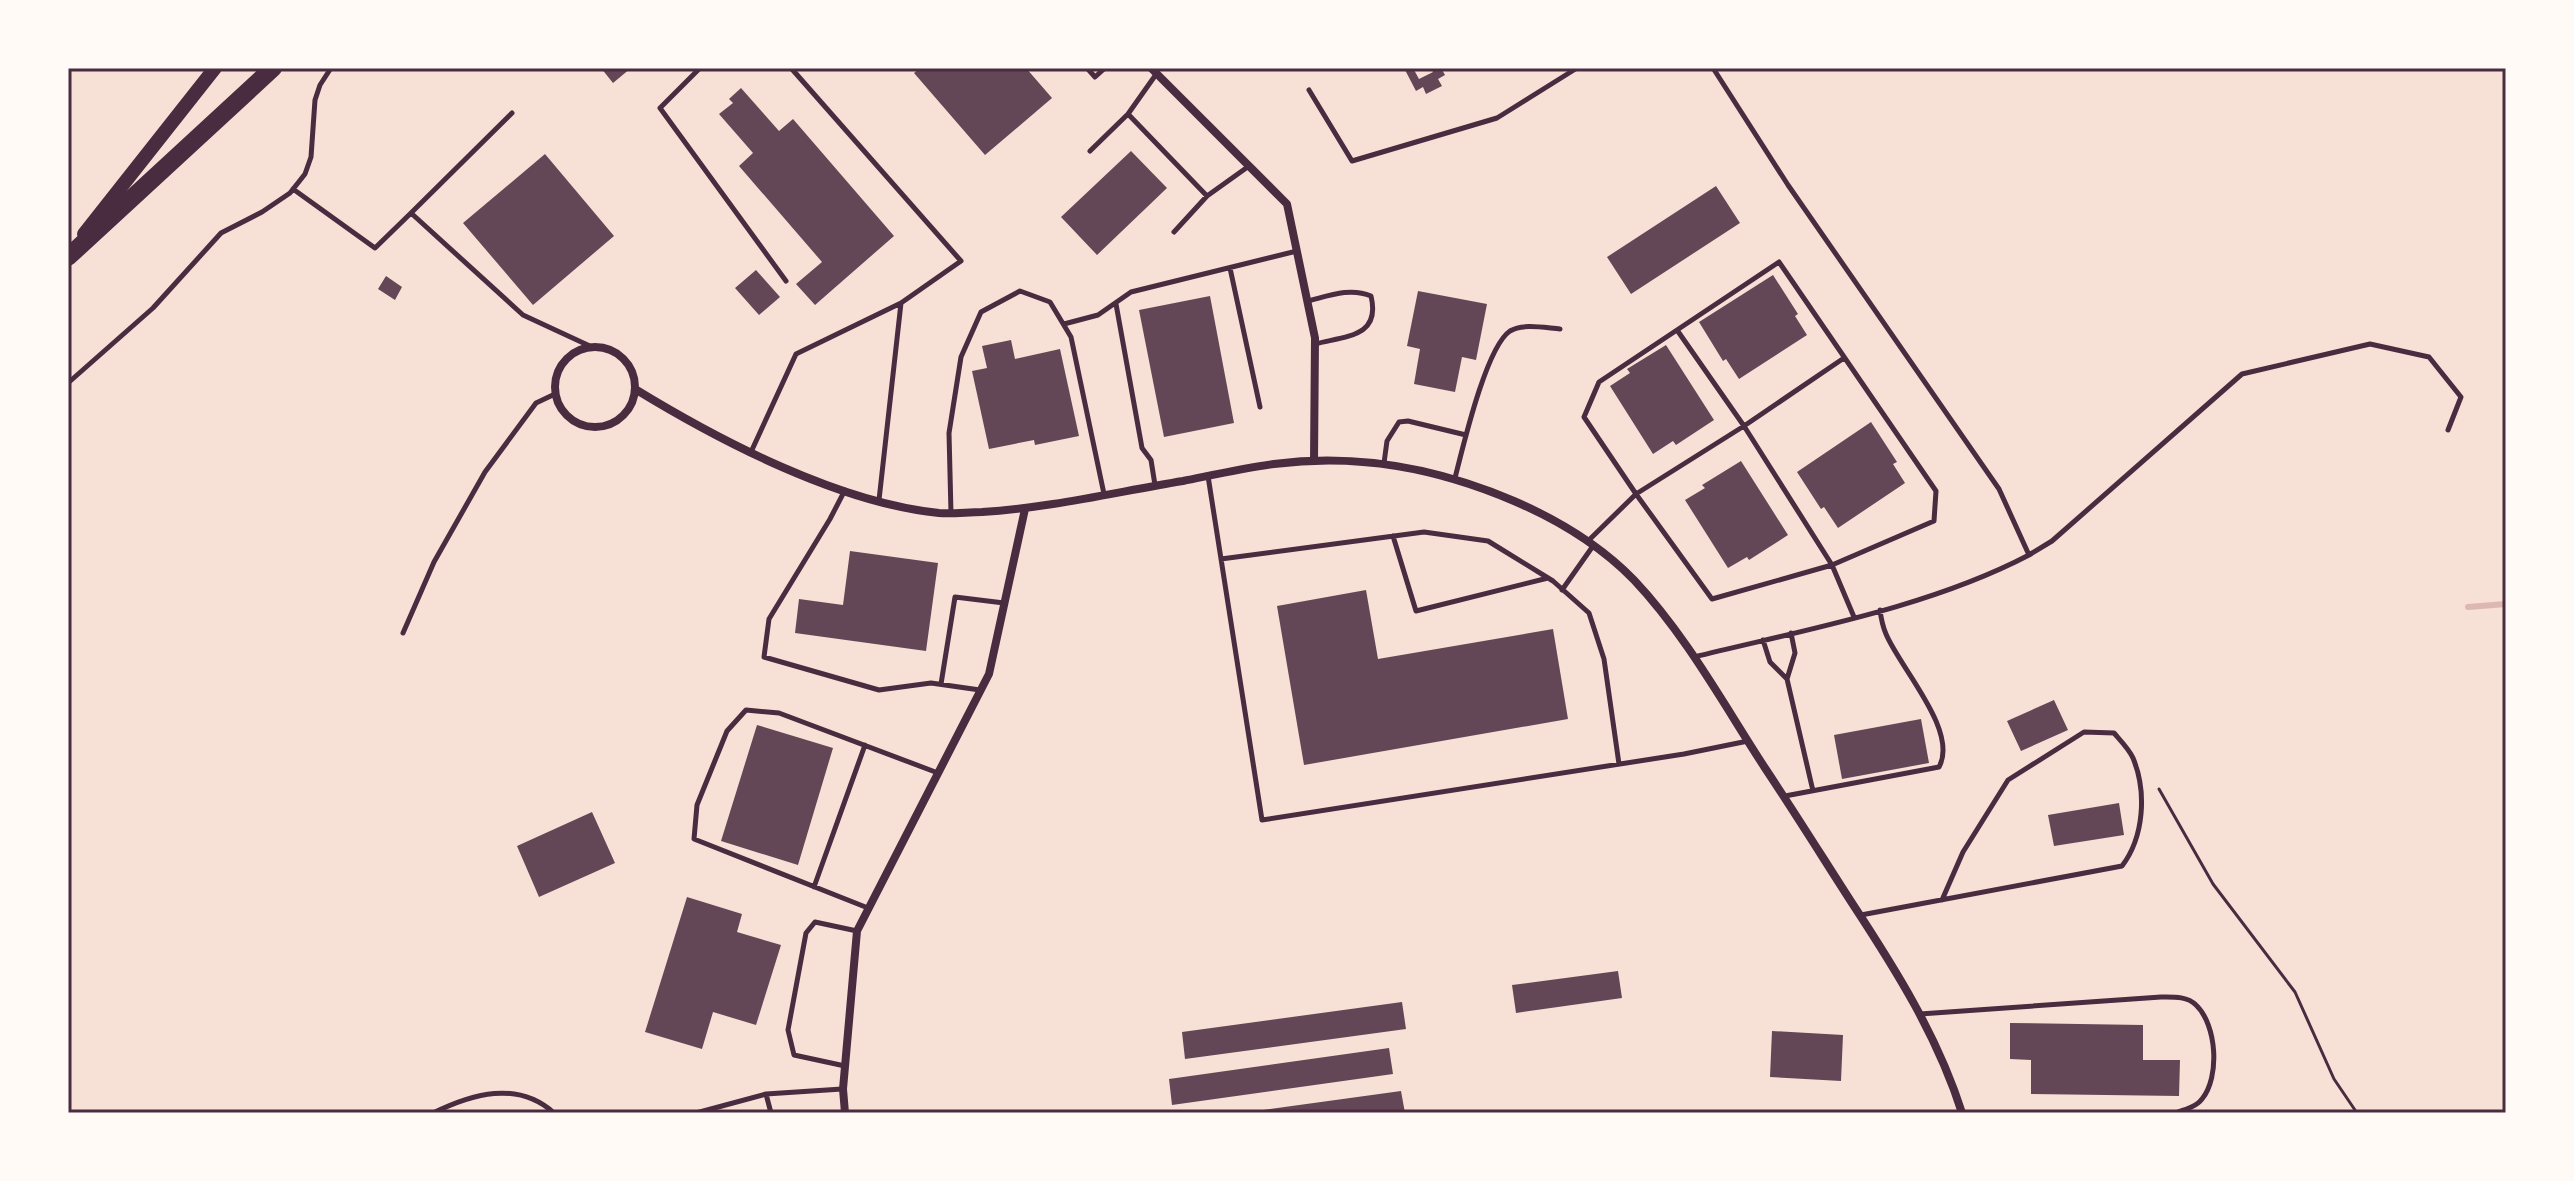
<svg xmlns="http://www.w3.org/2000/svg" width="2574" height="1181" viewBox="0 0 2574 1181" font-family="'DM Sans',sans-serif">
	<rect width="100%" height="100%" fill="#f7e1d7"/>
	<g fill="none" stroke-linecap="round" stroke-linejoin="round">
		<path stroke="#dcb8b0" stroke-width="6" d="M2468 607 2506 604"/>
	</g>
	<path fill="#644757" d="M601 68H631L613 83Z
		M920 68H1026L1052 98 985 155 914 73Z
		M1404 68H1413L1419 79 1433 72 1431 68H1441L1445 75 1438 79 1442 86 1426 94 1423 87 1416 91Z
		M741 88 779 131 793 119 894 236 815 305 796 284 822 262 739 166 753 153 719 114 733 103 729 99Z
		M1131 151 1167 188 1097 255 1061 217Z
		M545 154 614 236 533 305 463 223Z
		M1716 186 1740 223 1631 294 1607 257Z
		M756 270 780 297 759 315 735 288Z
		M1773 275 1798 314 1795 316 1807 335 1739 379 1726 359 1723 361 1699 322Z
		M386 276 402 287 395 300 378 289Z
		M1418 291 1487 304 1476 360 1462 357 1455 392 1414 384 1420 349 1407 346Z
		M1210 296 1234 423 1164 437 1139 310Z
		M1011 340 1015 359 1060 349 1079 436 1035 445 1034 440 989 449 972 371 987 368 982 346Z
		M1666 345 1714 420 1676 445 1673 441 1653 454 1610 386 1630 373 1627 369Z
		M1871 422 1897 462 1893 464 1905 483 1838 528 1824 507 1821 509 1797 472Z
		M1741 461 1788 535 1749 560 1747 557 1728 568 1685 500 1705 488 1702 485Z
		M850 551 938 563 926 651 795 633 799 599 843 605Z
		M1366 590 1378 659 1553 629 1568 719 1304 765 1277 606Z
		M2054 700 2068 730 2021 751 2007 721Z
		M1921 719 1929 763 1842 779 1834 735Z
		M757 725 833 748 798 865 721 841Z
		M2119 803 2124 835 2054 846 2048 815Z
		M592 812 615 863 539 897 517 846Z
		M687 897 742 914 737 932 781 945 756 1025 713 1012 702 1049 645 1032Z
		M1618 971 1622 998 1516 1013 1512 985Z
		M1402 1002 1406 1029 1185 1059 1182 1032Z
		M2010 1023 2143 1025V1060H2180L2179 1096 2031 1094V1060L2010 1059Z
		M1772 1031 1843 1035 1841 1081 1770 1077Z
		M1389 1048 1393 1074 1172 1105 1169 1079Z
		M1401 1091 1405 1113H1256V1111Z"/>
	<g fill="none" stroke-linecap="round" stroke-linejoin="round">
		<path stroke="#4a2c40" stroke-width="3" d="M2159 789 2213 884 2295 992 2334 1079 2357 1113"/>
		<path stroke="#4a2c40" stroke-width="5" d="M700 68 660 108 786 281
			M791 68 961 261 901 303
			M1087 68 1095 77 1105 68
			M1309 90 1352 161 1497 118 1577 68
			M512 113 411 213 523 315 592 347
			M1128 114 1207 196
			M1090 151 1128 114 1157 73
			M293 189 375 248 411 213
			M1174 232 1207 196 1249 166
			M1230 268 1260 407
			M1308 301C1328 296 1350 287 1371 296 1381 337 1346 336 1315 344
			M1116 304 1142 448 1151 460 1155 485
			M1064 324 1098 315 1131 292 1297 251
			M1677 330 1744 426 1832 565 1712 599 1636 494 1744 426 1844 358
			M68 383 153 308 221 233 262 212 290 193 305 174 311 157 315 100 320 85 331 68
			M751 452 796 354 901 303 879 500
			M1384 463 1387 441 1399 422 1408 421 1466 435
			M1208 476 1262 820 1684 754 1748 741
			M1455 478C1463 447 1486 347 1510 331 1523 323 1546 328 1560 329
			M845 490 830 519 769 619 764 657 879 690 931 683 980 690
			M951 513 949 433 961 357 981 312 1020 291 1050 302 1071 337 1104 494
			M1393 536 1416 611 1548 578
			M1588 541 1636 494 1584 417 1599 382 1779 262 1936 491 1934 521 1832 565 1854 617
			M2029 555 2052 541 2242 374 2370 344 2429 357 2461 397 2448 430
			M1221 559 1424 532 1488 541 1553 581 1589 613 1604 659 1619 764
			M1562 590 1593 546
			M403 633 434 562 485 472 536 403 555 394
			M1763 640 1770 662 1787 679 1813 791
			M1694 657C1804 630 1930 607 2029 555L1999 489 1788 185 1713 68
			M1787 679 1795 653 1791 633
			M941 684 955 597 1004 603
			M1785 796 1939 767C1959 731 1900 668 1886 634 1883 627 1881 618 1880 610
			M814 887 865 745
			M868 908 694 839 697 805 727 731 746 710 779 713 938 773
			M1861 915 2122 866C2144 837 2147 792 2133 758 2129 749 2120 740 2114 733L2084 732 2008 780 1963 852 1942 900
			M1920 1014 2161 997C2173 997 2187 996 2196 1005 2217 1025 2220 1077 2202 1099 2196 1107 2184 1110 2175 1113
			M845 1066 794 1055 788 1030 806 933 815 922 857 931
			M766 1094 771 1113
			M433 1113C472 1094 517 1080 554 1113
			M696 1113 766 1094 842 1089"/>
		<path stroke="#4a2c40" stroke-width="8" d="M1151 68 1287 204 1315 338 1314 461
			M555 387a40 40 0 1 1 80 0a40 40 0 1 1-80 0Z
			M635 389C720 441 839 503 939 513 953 514 968 512 982 512 1049 508 1116 492 1183 481 1213 475 1244 468 1274 464 1359 453 1437 468 1514 501 1558 520 1600 545 1634 580 1686 635 1724 705 1765 768 1795 813 1823 858 1852 903 1896 970 1938 1037 1962 1113
			M845 1113 843 1089 857 931 989 674 1025 509"/>
		<path stroke="#4a2c40" stroke-width="14" d="M84 234 215 68"/>
		<path stroke="#4a2c40" stroke-width="18" d="M68 257 273 68"/>
	</g>
	<rect width="2574" height="1181" fill="none" stroke="#fffaf5" stroke-width="140"/>
	<rect x="70" y="70" width="2434" height="1041" fill="none" stroke="#4a2c40" stroke-width="3"/>
</svg>
